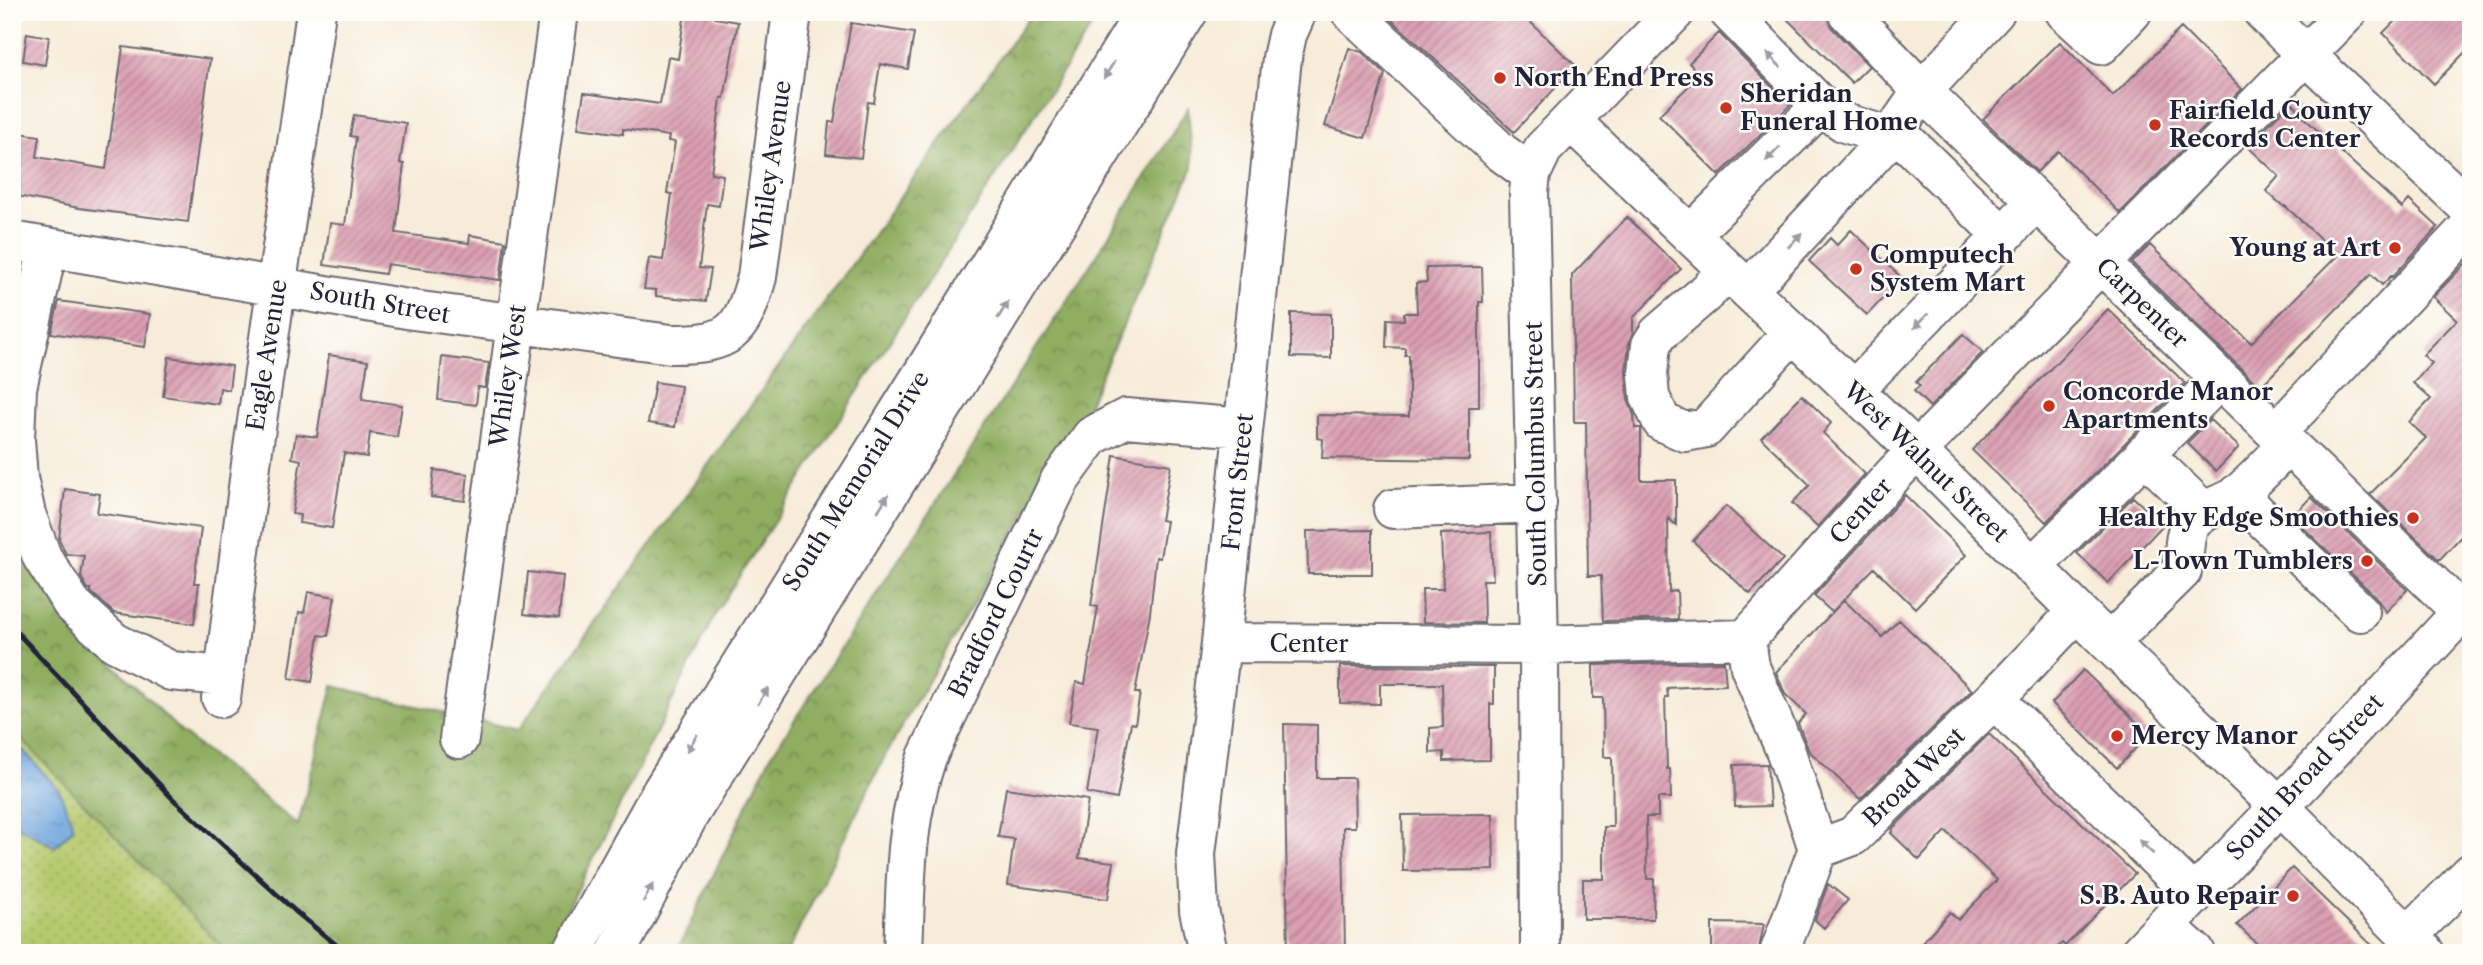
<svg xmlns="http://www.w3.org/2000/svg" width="2483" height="965" viewBox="0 0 2483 965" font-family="'Libre Caslon Text',serif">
	<defs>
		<pattern id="forest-crowns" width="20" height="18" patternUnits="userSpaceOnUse" patternTransform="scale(1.75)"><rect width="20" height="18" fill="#90ad60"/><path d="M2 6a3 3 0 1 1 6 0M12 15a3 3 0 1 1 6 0" fill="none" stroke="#758c50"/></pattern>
		<pattern id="park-dots" width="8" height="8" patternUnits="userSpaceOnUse" patternTransform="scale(1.75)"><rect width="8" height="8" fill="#b5c96d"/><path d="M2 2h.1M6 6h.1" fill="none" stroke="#9bac5f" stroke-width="1.8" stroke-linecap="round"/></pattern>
		<pattern id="water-ripples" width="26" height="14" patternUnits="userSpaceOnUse" patternTransform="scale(1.75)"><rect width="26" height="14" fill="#71a6de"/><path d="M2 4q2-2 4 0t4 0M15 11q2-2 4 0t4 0" fill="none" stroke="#5c87b5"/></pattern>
		<pattern id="building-hatch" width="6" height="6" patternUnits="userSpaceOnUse" patternTransform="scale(1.75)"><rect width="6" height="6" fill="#db9fb2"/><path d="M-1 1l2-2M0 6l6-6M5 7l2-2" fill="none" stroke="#b18192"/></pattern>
	</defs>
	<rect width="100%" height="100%" fill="#fdfcf7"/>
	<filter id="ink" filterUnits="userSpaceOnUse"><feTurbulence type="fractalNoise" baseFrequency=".0143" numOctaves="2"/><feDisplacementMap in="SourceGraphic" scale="14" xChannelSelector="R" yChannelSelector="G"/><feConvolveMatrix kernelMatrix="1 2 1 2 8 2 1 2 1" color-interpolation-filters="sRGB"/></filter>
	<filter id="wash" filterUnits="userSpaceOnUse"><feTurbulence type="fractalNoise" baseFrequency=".00686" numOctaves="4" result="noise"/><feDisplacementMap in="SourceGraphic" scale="28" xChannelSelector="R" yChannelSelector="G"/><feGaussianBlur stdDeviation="1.57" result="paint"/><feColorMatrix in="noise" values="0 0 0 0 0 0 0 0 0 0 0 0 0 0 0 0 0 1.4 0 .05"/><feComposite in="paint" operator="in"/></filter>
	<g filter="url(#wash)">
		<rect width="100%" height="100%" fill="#f7ecd9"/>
		<path fill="url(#forest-crowns)" stroke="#59684e" stroke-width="2" d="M1033 12H1101L717 611 546 953H157L12 738V546L63 614 181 732 298 825 333 686 518 730Z
			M1188 108 1193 167 1086 410 886 754 787 953H676L769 759 1098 253Z"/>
		<path fill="url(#park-dots)" stroke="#6c7654" stroke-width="2" d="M12 729 218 943 226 953H12Z"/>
		<path fill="url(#water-ripples)" stroke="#4a648c" stroke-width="2" d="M12 738 59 790 74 827 55 847 12 823Z"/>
		<g id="blocks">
			<path fill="url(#building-hatch)" d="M685 12H716L715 18 738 22 724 98H721L711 173 723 175 719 206 707 204 699 268 711 269 706 301 656 296V290L644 289 649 258 663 260 672 194 667 193 675 142 668 141 669 136 623 129V134L578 128 584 93 660 104 668 57 678 59Z
				M1383 12H1520L1576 66 1514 132Z
				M1780 12H1826L1831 27 1869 66 1852 83Z
				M2404 12H2463L2471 20V46L2434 84 2383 33Z
				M851 23 914 33 908 69 880 64 874 103 868 102 861 158 826 154 829 122H834Z
				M2181 28 2242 89 2120 213 2058 151 2037 172 1983 119 2060 42 2113 96Z
				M27 33 49 37 45 65 23 61Z
				M1719 33 1790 105 1719 175 1659 115 1700 75 1689 63Z
				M123 47 210 59 188 222 79 208 12 195V132L40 136 37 157 106 169Z
				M1349 48 1362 52 1385 74 1365 138 1325 126Z
				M2291 102 2303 113 2301 115 2402 208 2409 200 2438 227 2392 277 2391 276 2382 285 2371 274 2260 387 2132 263 2150 245 2251 343 2338 255 2285 206 2284 207 2266 191 2279 176 2247 146Z
				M354 115 406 123 400 163 404 164 396 233 469 243 470 235 505 241 500 280 387 264 385 274 324 265 330 223 345 225 356 137 350 136Z
				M1627 217 1681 269 1633 318V332L1629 343 1626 372 1628 399 1634 415 1635 428H1641V480H1676V525L1668 518 1669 592 1677 591 1678 619 1603 621 1601 576H1588L1586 422H1574L1572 275Z
				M1851 230 1902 278 1867 315 1809 261 1830 238 1837 245Z
				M2465 264 2471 269V526L2439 560 2370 494 2426 438 2409 422 2431 399 2413 383 2432 363 2423 355 2457 320 2433 297Z
				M1482 267 1483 302H1479V407H1469V460L1322 458 1323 439 1317 438V415L1409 416V355H1405V348L1386 347 1387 319 1404 320V313H1417L1416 283 1427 282 1426 268Z
				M59 301 150 314 145 347 51 333Z
				M2108 309 2185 383 2046 522 1972 450Z
				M1291 313 1331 314V358L1291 357Z
				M1963 334 1983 352 1930 407 1914 391 1920 386 1916 382Z
				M329 355 368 361 362 399 402 405 397 437 370 433 367 457 344 453 332 528 299 523 300 515 292 514 301 460 292 458 296 434 317 437Z
				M169 357 232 366 229 390 220 388 218 404 163 396Z
				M442 357 489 363 485 388 478 387 476 405 438 400Z
				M655 382 681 386 675 427 648 423Z
				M1802 395 1831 423 1823 433 1865 474 1817 527 1792 503 1810 485 1761 438Z
				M2210 420 2239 447 2216 471 2187 443Z
				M1114 455 1171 465 1161 520 1166 521 1160 558 1156 557 1150 613 1135 693H1140L1135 724 1131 723 1117 799 1087 793 1098 727 1069 723 1076 682 1085 684 1098 607 1091 606Z
				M434 470 468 474 465 501 431 497Z
				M65 489 100 494 97 513 201 528 194 583H199L194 624 114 613 91 592V589H88L81 577 84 556 66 554 59 539Z
				M1905 495 1966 555 1915 608 1874 568 1832 612 1814 596Z
				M2133 497 2163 525 2108 583 2077 553Z
				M2311 497 2407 590 2386 612 2375 596 2292 517Z
				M1726 506 1783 559 1750 594 1693 541Z
				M1372 530V574H1308L1307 531Z
				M1491 532 1493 580H1483L1484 623 1423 622 1422 589H1443L1441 534Z
				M528 572 563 576 559 618 524 614Z
				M308 592 335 597 328 636 319 635 312 682 289 678 299 612 304 613Z
				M1844 600 1882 637 1899 620 1972 690 1860 799 1809 751 1798 723 1806 714 1785 694 1776 672Z
				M1724 662 1726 685 1667 688 1668 697H1665L1667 769H1670L1671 798H1658V817H1646L1647 879H1654L1653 919H1583V879H1604V827H1613L1612 757H1604L1603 698H1593V665Z
				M1340 666 1494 667V704H1490V760L1444 761V752L1430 753V728L1443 727 1442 684H1380V704L1340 703Z
				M2083 670 2149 734 2117 768 2052 703Z
				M1284 724 1317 725V778H1354L1355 827H1343L1345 953H1288Z
				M1989 734 2135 874 2065 946 2062 943 2053 953H1912L1950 912 1958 920 1997 880 1946 831 1919 860 1891 833 1893 831 1892 829Z
				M1767 764 1770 806 1735 807 1734 765Z
				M1006 788 1088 800 1079 858 1114 862 1108 899 1008 885 1014 839 998 837Z
				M1493 814 1494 870 1403 871 1402 815Z
				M2292 868 2380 953H2267L2237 925Z
				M1828 884 1848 900 1824 928 1815 920Z
				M1712 923 1764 924 1758 953H1712Z"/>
		</g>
	</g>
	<g filter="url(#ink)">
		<use href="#blocks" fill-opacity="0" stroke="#6d6972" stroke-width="2"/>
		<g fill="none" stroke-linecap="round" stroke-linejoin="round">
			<defs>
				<path id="minor" d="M1351 12 1501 152 1531 174
					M1729 12 1821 106 1845 123 1907 142 2003 236
					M1847 12 1922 91 2471 621
					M2065 12 2101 45 2132 12
					M2263 12 2306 55 2471 210
					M1571 121 1917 451 2109 643 2279 806 2425 953
					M1690 235 1821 106
					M12 241 413 310 671 344C731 344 741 334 757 277L792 12
					M48 247 17 388 15 440 18 478 26 514 42 557 72 604 114 642 171 671 224 676
					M1727 270 1708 291 1658 334 1651 345 1648 374 1650 397 1662 422 1685 432 1706 428 1792 333
					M1748 290 1891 136 1922 91 1995 12
					M1853 391 2020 218
					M2276 433 2471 225
					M2144 454 2203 511
					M2237 494 2360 612
					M1393 509 1537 503
					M2032 567 2220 379
					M1746 639 1750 667 1786 752 1818 849
					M1221 643 1539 645 1746 639 1895 473 2348 12
					M2109 643 2182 571C2185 557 2183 534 2191 523 2202 507 2222 506 2237 495 2255 480 2272 461 2288 445
					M221 698 253 449 316 12
					M1994 699 2194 895
					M459 739 559 12
					M2166 926 2196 953
					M2408 936 2471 873
					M903 953C906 882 904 825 927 757L1060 480 1092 436 1126 418 1243 428
					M1208 953 1199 910 1196 854 1221 643 1282 58 1287 35 1297 12
					M1540 953 1539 645 1529 193 1531 174 1543 149 1675 12
					M1779 953 1818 849 1853 836 1994 699 2077 612"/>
				<path id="major" d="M2139 953 2304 781 2471 602"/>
				<path id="highway" d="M572 953 660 794 928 365 1145 12
					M616 953 689 815 1188 12"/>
			</defs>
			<use href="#minor" stroke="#6d6972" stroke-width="42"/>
			<use href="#major" stroke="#6d6972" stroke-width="42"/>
			<use href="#highway" stroke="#6d6972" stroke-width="42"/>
			<use href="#minor" stroke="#fff" stroke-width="38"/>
			<use href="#major" stroke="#fff" stroke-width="38"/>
			<use href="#highway" stroke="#fff" stroke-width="38"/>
			<path stroke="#22223b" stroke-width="5" d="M12 627 172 798 295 911 346 953"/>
		</g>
		<defs><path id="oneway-solid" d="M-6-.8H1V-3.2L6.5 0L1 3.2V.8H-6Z" transform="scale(1.75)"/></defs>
		<g fill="#9c9ca7">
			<use href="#oneway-solid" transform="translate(1774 60) rotate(-134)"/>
			<use href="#oneway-solid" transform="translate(1109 70) rotate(122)"/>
			<use href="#oneway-solid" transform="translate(1773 154) rotate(135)"/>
			<use href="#oneway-solid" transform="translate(1795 240) rotate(-47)"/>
			<use href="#oneway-solid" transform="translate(1003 310) rotate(-58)"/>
			<use href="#oneway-solid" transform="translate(1921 321) rotate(134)"/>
			<use href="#oneway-solid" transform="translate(883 503) rotate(-58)"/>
			<use href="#oneway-solid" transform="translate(763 696) rotate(-58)"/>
			<use href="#oneway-solid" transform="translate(692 743) rotate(122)"/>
			<use href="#oneway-solid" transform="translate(2146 847) rotate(-136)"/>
			<use href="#oneway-solid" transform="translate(648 893) rotate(-62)"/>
		</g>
	</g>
	<g fill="#c8321e" stroke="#fdfcf7" stroke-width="2.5">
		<circle cx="1500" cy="78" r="7"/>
		<circle cx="1726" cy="108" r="7"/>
		<circle cx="2155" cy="125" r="7"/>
		<circle cx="2395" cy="248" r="7"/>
		<circle cx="1856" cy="269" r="7"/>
		<circle cx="2049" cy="406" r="7"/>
		<circle cx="2413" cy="518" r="7"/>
		<circle cx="2367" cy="561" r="7"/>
		<circle cx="2117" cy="736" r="7"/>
		<circle cx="2293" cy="896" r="7"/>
	</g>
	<g text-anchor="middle" stroke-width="5" stroke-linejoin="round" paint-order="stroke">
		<g font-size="24" font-weight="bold" fill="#22223b" stroke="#fdfcf7" text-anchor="start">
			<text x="1514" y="86">North End Press</text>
			<text x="1740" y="102">Sheridan<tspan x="1740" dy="28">Funeral Home</tspan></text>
			<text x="2169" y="119">Fairfield County<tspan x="2169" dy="28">Records Center</tspan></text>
			<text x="2381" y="256" text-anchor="end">Young at Art</text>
			<text x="1870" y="263">Computech<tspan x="1870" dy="28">System Mart</tspan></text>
			<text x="2063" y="400">Concorde Manor<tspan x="2063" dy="28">Apartments</tspan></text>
			<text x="2399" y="526" text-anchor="end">Healthy Edge Smoothies</text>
			<text x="2353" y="569" text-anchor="end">L-Town Tumblers</text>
			<text x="2131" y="744">Mercy Manor</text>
			<text x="2279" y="904" text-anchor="end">S.B. Auto Repair</text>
		</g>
		<g font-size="24" fill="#22223b" stroke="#fdfcf7">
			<text transform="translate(771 166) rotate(-82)" y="8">Whiley Avenue</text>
			<text transform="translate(380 303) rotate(10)" y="8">South Street</text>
			<text transform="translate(2142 303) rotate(44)" y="8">Carpenter</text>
			<text transform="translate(267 355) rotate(-81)" y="8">Eagle Avenue</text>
			<text transform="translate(508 376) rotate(-82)" y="8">Whiley West</text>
			<text transform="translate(1536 454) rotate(-91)" y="8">South Columbus Street</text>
			<text transform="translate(1926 462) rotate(44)" y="8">West Walnut Street</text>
			<text transform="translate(856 481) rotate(-58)" y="8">South Memorial Drive</text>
			<text transform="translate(1238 482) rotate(-84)" y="8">Front Street</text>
			<text transform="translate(1861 511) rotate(-48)" y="8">Center</text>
			<text transform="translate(996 613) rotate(-64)" y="8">Bradford Courtr</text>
			<text x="1309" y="652">Center</text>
			<text transform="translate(1914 777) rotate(-44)" y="8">Broad West</text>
			<text transform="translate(2305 777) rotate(-47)" y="8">South Broad Street</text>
		</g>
	</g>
	<rect width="2483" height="965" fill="none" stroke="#fdfcf7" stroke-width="42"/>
</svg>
